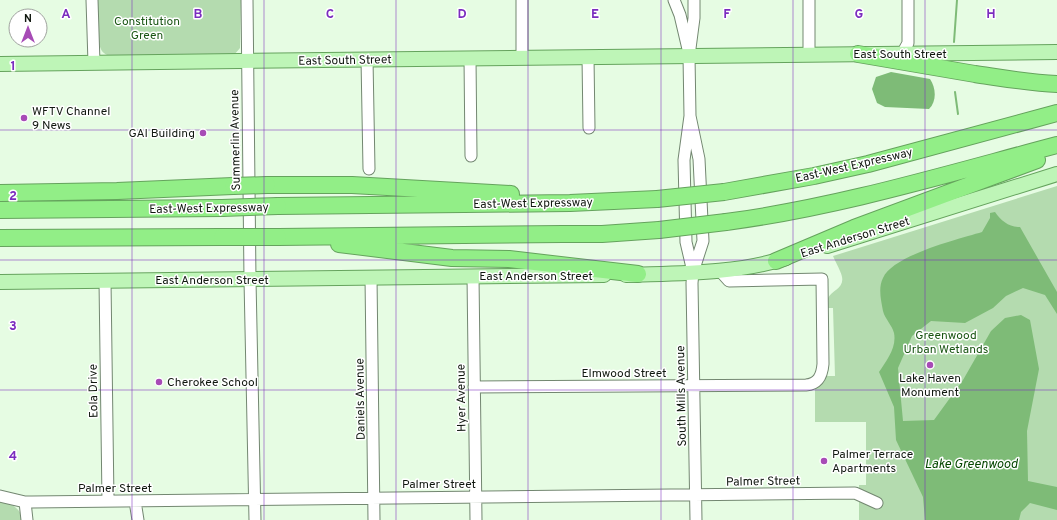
<svg xmlns="http://www.w3.org/2000/svg" width="1057" height="520" viewBox="0 0 1057 520" font-family="Overpass,sans-serif">
	<rect width="100%" height="100%" fill="#e6fce3"/>
	<path fill="#b4dbaf" d="M97 0H241L240 48 234 55 116 57C112 56 107 56 104 53 95 46 97 12 97 0Z
		M1057 186V520H859V485H866V422H815V387L826 376H835L833 308H827C827 304 826 301 828 298 833 289 848 288 840 271 838 266 835 261 833 256Z
		M0 500C10 503 21 508 23 520H0Z"/>
	<path fill="#7ebb77" d="M891 72 930 79C936 88 937 101 929 109L885 107 877 103 872 89 876 77Z
		M995 212C1001 221 1009 227 1020 227L1057 292V314L1045 295 1023 288 1006 296 993 308 965 323 931 321 912 336 898 368 903 421 934 420 963 380 991 331 1005 318 1021 315 1030 320 1039 369 1027 431 1028 481 1057 487V510L1030 503 1021 512 1019 520H925L923 497 896 440 894 407 879 372C886 361 897 348 894 333 892 325 885 319 883 311 881 300 878 288 883 278 893 255 959 239 982 232L990 218V213Z"/>
	<g fill="none" stroke-linecap="round" stroke-linejoin="round">
		<path stroke="#7ebb77" stroke-width="2" d="M954 42 957 0
			M955 92 958 114"/>
		<defs>
			<path id="minor" d="M92 0 94 63
				M247 0 250 280 255 520
				M522 0V58
				M674 0 680 15 688 49
				M809 0V55
				M902 54 908 43V0
				M588 57 589 128
				M470 58 471 156
				M367 59 369 169
				M690 116 699 159 703 241 693 272 692 283 696 520
				M693 272 686 242 684 160 690 116 689 56 694 18V0
				M473 276 476 520
				M371 277 374 520
				M105 281 108 501
				M474 387 806 385C818 384 822 376 823 364L822 279 729 281 720 271
				M0 496 25 502H32L855 493 877 503
				M135 501 138 520
				M25 502 27 520"/>
			<path id="major" d="M0 64 239 61 1057 52
				M827 246 1057 174
				M626 275C680 273 735 274 786 258
				M0 282 604 275"/>
			<path id="highway" d="M858 54C897 61 936 67 975 74 1002 78 1030 83 1057 84
				M267 185H352L511 194
				M724 192 814 176 868 164 1057 113
				M0 193 117 191 233 186
				M278 206 570 203 657 199
				M0 210 222 208
				M726 222C839 207 947 174 1057 145
				M278 237 563 234H602L659 230
				M0 238 222 237
				M339 244 452 258 509 259 638 274
				M776 261 854 228 1037 160"/>
		</defs>
		<use href="#minor" stroke="#738771" stroke-width="13"/>
		<use href="#major" stroke="#65a35d" stroke-width="16"/>
		<use href="#highway" stroke="#65a35d" stroke-width="18"/>
		<use href="#minor" stroke="#fff" stroke-width="11"/>
		<use href="#major" stroke="#bef5b7" stroke-width="14"/>
		<use href="#highway" stroke="#92ee87" stroke-width="16"/>
		<defs>
			<path id="highway-bridge" d="M233 186 267 185
				M657 199 724 192
				M222 208 278 206
				M659 230 726 222
				M222 237H278"/>
		</defs>
		<use href="#highway-bridge" stroke="#65a35d" stroke-width="18" stroke-linecap="butt"/>
		<use href="#highway-bridge" stroke="#92ee87" stroke-width="16"/>
	</g>
	<path fill="none" stroke="#7b2cbf" stroke-width="1" stroke-opacity="0.55" d="M132 0V520M264 0V520M396 0V520M528 0V520M661 0V520M793 0V520M925 0V520M0 130H1057M0 260H1057M0 390H1057"/>
	<g fill="#a74bb6" stroke="#fff" stroke-width="1.5">
		<circle cx="24" cy="118" r="4"/>
		<circle cx="203" cy="133" r="4"/>
		<circle cx="930" cy="365" r="4"/>
		<circle cx="159" cy="382" r="4"/>
		<circle cx="824" cy="461" r="4"/>
	</g>
	<g text-anchor="middle" stroke-width="3" stroke-linejoin="round" paint-order="stroke">
		<g font-size="12" fill="#1a5614" stroke="#fff">
			<text x="147" y="25">Constitution<tspan x="147" dy="14">Green</tspan></text>
			<text x="946" y="339">Greenwood<tspan x="946" dy="14">Urban Wetlands</tspan></text>
		</g>
		<g font-size="12" fill="#111810" stroke="#fff">
			<text x="900" y="58">East South Street</text>
			<text transform="translate(345 60) rotate(-1)" y="4">East South Street</text>
			<text transform="translate(235 140) rotate(-91)" y="4">Summerlin Avenue</text>
			<text transform="translate(854 165) rotate(-13)" y="4">East-West Expressway</text>
			<text transform="translate(533 203) rotate(-1)" y="4">East-West Expressway</text>
			<text transform="translate(209 208) rotate(-1)" y="4">East-West Expressway</text>
			<text transform="translate(855 237) rotate(-17)" y="4">East Anderson Street</text>
			<text x="536" y="280">East Anderson Street</text>
			<text x="212" y="284">East Anderson Street</text>
			<text x="624" y="377">Elmwood Street</text>
			<text transform="translate(93 391) rotate(-91)" y="4">Eola Drive</text>
			<text transform="translate(681 396) rotate(-91)" y="4">South Mills Avenue</text>
			<text transform="translate(461 398) rotate(-91)" y="4">Hyer Avenue</text>
			<text transform="translate(360 399) rotate(-91)" y="4">Daniels Avenue</text>
			<text transform="translate(763 481) rotate(-1)" y="4">Palmer Street</text>
			<text x="439" y="488">Palmer Street</text>
			<text x="115" y="492">Palmer Street</text>
		</g>
		<g font-size="12" fill="#111810" stroke="#fff" text-anchor="start">
			<text x="32" y="115">WFTV Channel<tspan x="32" dy="14">9 News</tspan></text>
			<text x="195" y="137" text-anchor="end">GAI Building</text>
			<text x="930" y="382" text-anchor="middle">Lake Haven<tspan x="930" dy="14">Monument</tspan></text>
			<text x="167" y="386">Cherokee School</text>
			<text x="832" y="458">Palmer Terrace<tspan x="832" dy="14">Apartments</tspan></text>
		</g>
		<g font-size="13" font-style="italic" fill="#054700" stroke="#fff">
			<text x="971" y="468">Lake Greenwood</text>
		</g>
	</g>
	<g font-size="13" text-anchor="middle" font-weight="bold" fill="#7b2cbf" stroke="#fff" stroke-width="3" stroke-linejoin="round" paint-order="stroke">
		<text x="66" y="18">A</text>
		<text x="198" y="18">B</text>
		<text x="330" y="18">C</text>
		<text x="462" y="18">D</text>
		<text x="595" y="18">E</text>
		<text x="727" y="18">F</text>
		<text x="859" y="18">G</text>
		<text x="991" y="18">H</text>
		<text x="13" y="70">1</text>
		<text x="13" y="200">2</text>
		<text x="13" y="330">3</text>
		<text x="13" y="460">4</text>
	</g>
	<g transform="translate(28 28)"><circle r="19" fill="#ffffff" stroke="#a0a39f"/>
	<path d="M0-3L7 15L0 10L-7 15Z" fill="#a74bb6"/>
	<text y="-6" font-size="11" font-weight="bold" text-anchor="middle" fill="#111810">N</text>
	</g>
</svg>
